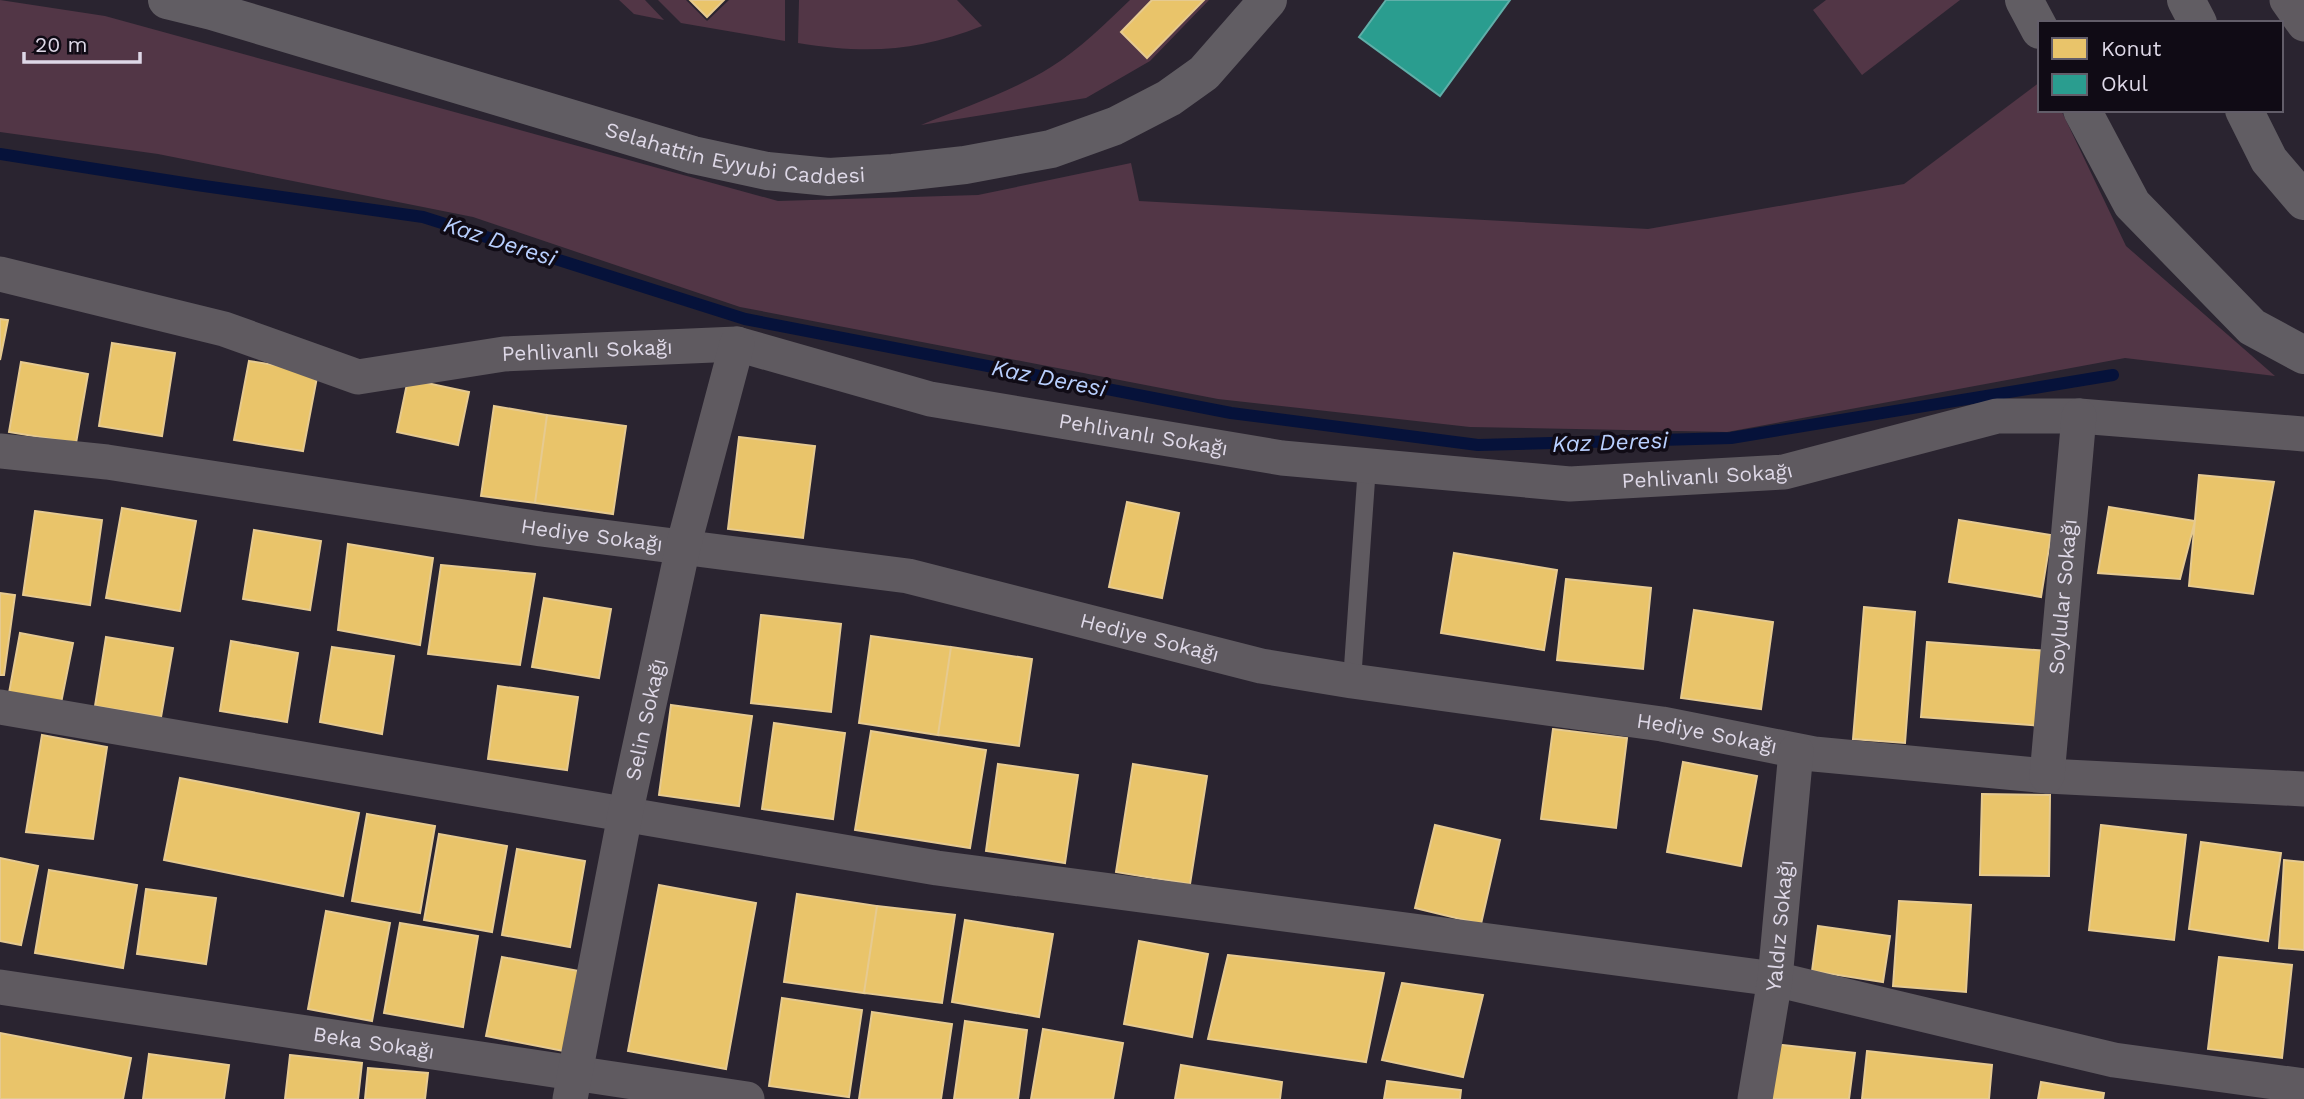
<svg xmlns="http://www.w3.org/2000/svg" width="2304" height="1099" viewBox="0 0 2304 1099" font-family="'Work Sans',sans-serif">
	<rect width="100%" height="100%" fill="#2a2430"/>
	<path fill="#523646" d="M0 0 105 16 778 201 978 195 1131 163 1139 201 1648 229 1904 184 2040 82V110H2061L2126 246 2275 376 2125 358 1727 432 1470 427 1218 399 740 307 473 217 158 154 0 132Z
		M619 0H645L664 20 634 14Z
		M658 0H686L707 21 729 0H785V41L681 23Z
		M799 0H957L982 26C917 52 866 54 798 43Z
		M1130 0H1209L1150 61 1086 98 921 125C965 107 1011 92 1051 67 1080 49 1105 24 1130 0Z
		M1826 0H1960L1862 75 1813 10Z"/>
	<path fill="#e9c46a" stroke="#e6ca90" stroke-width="2" d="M690 0H724L707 17Z
		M1152 0H1204L1147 58 1121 32Z
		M0 319 8 320 0 360Z
		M112 343 175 353 162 436 99 426Z
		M249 361 318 372 303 451 234 440Z
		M21 362 88 374 76 443 9 432Z
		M408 379 469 392 458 445 397 432Z
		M494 406 547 415 535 503 481 496Z
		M547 415 626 426 613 514 535 503Z
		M739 437 815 446 803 538 728 529Z
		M2199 475 2274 482 2253 594 2189 586Z
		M1127 502 1179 513 1162 598 1109 587Z
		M2109 507 2195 521 2180 579 2098 573Z
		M122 508 196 521 180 611 106 598Z
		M35 511 102 520 90 605 23 595Z
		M1959 520 2051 535 2041 597 1949 582Z
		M254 530 321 541 310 610 243 599Z
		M348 544 433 558 420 645 338 630Z
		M1454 553 1557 570 1544 650 1441 633Z
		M441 565 535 574 520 665 428 654Z
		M1566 579 1651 588 1643 669 1557 660Z
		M0 593 15 595 4 675H0Z
		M544 598 611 609 599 678 532 667Z
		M1864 607 1915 612 1905 743 1853 739Z
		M1694 610 1773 622 1761 709 1681 698Z
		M761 615 841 624 831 712 751 703Z
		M20 633 73 643 61 703 9 693Z
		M871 636 951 647 938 735 859 723Z
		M106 637 173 648 161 717 95 706Z
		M231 641 298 653 287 722 220 711Z
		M1927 642 2048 651 2043 726 1921 717Z
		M332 647 394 656 382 734 320 722Z
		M951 647 1032 659 1019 746 938 735Z
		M498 686 578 697 567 770 488 759Z
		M671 705 752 716 739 806 659 795Z
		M774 723 845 733 833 819 762 809Z
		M1553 729 1627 738 1616 828 1541 819Z
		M871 731 986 750 970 848 855 830Z
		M42 735 107 747 93 839 26 832Z
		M1683 762 1757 776 1741 866 1667 852Z
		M998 764 1078 775 1065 863 986 851Z
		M1133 764 1207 776 1190 884 1116 872Z
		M180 778 359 813 343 896 164 860Z
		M1982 794 2050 795 2049 876 1980 875Z
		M367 814 435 826 420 913 352 901Z
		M1435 825 1500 840 1481 924 1415 908Z
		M2101 825 2186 835 2174 940 2089 930Z
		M439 834 507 846 492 932 424 920Z
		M2201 842 2281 853 2268 941 2189 929Z
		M517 849 585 861 570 947 502 935Z
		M0 858 38 866 21 945 0 941Z
		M2284 860 2304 862V950L2279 948Z
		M49 870 137 885 123 968 35 953Z
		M659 885 756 903 726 1069 628 1051Z
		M146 889 216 898 206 964 137 954Z
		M797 894 877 906 864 993 784 982Z
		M1899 901 1971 905 1966 992 1893 986Z
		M877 906 955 915 942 1003 864 993Z
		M326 911 390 923 372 1021 308 1009Z
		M965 920 1053 934 1039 1017 952 1002Z
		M400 923 478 936 463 1027 384 1013Z
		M1818 926 1890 936 1883 982 1812 971Z
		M1139 941 1208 954 1192 1037 1124 1024Z
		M1228 955 1384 973 1366 1062 1208 1039Z
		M502 957 579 971 564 1051 486 1036Z
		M2219 957 2292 965 2282 1058 2208 1049Z
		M1402 983 1483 995 1463 1077 1382 1060Z
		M782 998 862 1010 849 1097 769 1086Z
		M872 1012 952 1024 941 1099H859Z
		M965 1021 1027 1030 1018 1099H954Z
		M1043 1029 1123 1043 1113 1099H1031Z
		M0 1033 131 1058 123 1099H0Z
		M1774 1044 1855 1053 1849 1099H1767Z
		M1867 1051 1992 1065 1989 1099H1862Z
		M149 1054 229 1065 224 1099H143Z
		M290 1055 362 1063 358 1099H285Z
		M1181 1065 1282 1082 1280 1099H1175Z
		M368 1068 428 1073 425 1099H365Z
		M1387 1081 1461 1090 1460 1099H1384Z
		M2041 1082 2104 1093 2103 1099H2038Z"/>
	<path fill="#2a9d8f" stroke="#60afa9" stroke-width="2" d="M1386 0H1510L1440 96 1359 37Z"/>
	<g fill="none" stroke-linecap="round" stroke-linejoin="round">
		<path stroke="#06123a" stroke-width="12" d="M0 154 197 185 423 217 745 319 1231 413 1478 445 1731 438 2113 375"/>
		<path stroke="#5f5a60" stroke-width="18" d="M1352 681 1367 466"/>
		<g stroke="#5f5a60" stroke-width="35">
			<path d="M2287 0 2304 24"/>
			<path id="s1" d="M0 274 224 329 358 377 504 354 737 344 930 399 1282 458 1570 484 1784 472 1997 416H2079L2304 434"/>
			<path id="s2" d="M0 451 107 462 541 529 908 576 1261 666 1352 681 1662 724 1814 754 2047 776 2304 789"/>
			<path d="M0 707 937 868 1775 979 2114 1060 2304 1086"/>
			<path id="s3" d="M2047 776 2079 416"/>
			<path id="s4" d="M0 987 747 1099"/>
			<path id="s5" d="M570 1099 625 815 683 547 737 344"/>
			<path id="s6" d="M1755 1099 1775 979 1796 751"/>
		</g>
		<g stroke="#615d63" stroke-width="38">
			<path id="s7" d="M167 0 212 11 693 155 767 171 829 177 893 173 965 165 1051 149 1115 126 1169 98 1204 73 1268 0"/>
			<path d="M2024 0 2040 30"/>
			<path d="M2186 0 2198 23"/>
			<path d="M2082 110 2132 204 2252 327 2304 355"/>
			<path d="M2244 110 2269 160 2304 201"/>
		</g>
	</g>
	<g text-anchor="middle" stroke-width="7" stroke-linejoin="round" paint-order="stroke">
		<g font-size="21" fill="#ded8e7" stroke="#100b15">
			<text dy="7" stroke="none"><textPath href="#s7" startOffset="590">Selahattin Eyyubi Caddesi</textPath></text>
			<text dy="7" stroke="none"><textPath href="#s1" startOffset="604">Pehlivanlı Sokağı</textPath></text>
			<text dy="7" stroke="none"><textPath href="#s1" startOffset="1171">Pehlivanlı Sokağı</textPath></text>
			<text dy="7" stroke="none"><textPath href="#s1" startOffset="1738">Pehlivanlı Sokağı</textPath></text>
			<text dy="7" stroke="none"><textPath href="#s2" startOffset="598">Hediye Sokağı</textPath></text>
			<text dy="7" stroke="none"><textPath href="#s3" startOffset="180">Soylular Sokağı</textPath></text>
			<text dy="7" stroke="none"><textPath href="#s2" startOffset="1166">Hediye Sokağı</textPath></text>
			<text dy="7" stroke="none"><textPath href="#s5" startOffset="387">Selin Sokağı</textPath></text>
			<text dy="7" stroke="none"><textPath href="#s2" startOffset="1732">Hediye Sokağı</textPath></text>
			<text dy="7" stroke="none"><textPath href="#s6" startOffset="175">Yaldız Sokağı</textPath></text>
			<text dy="7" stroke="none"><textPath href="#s4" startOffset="378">Beka Sokağı</textPath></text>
		</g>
		<g font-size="23" font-style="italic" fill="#b8cffe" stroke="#100b15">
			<text transform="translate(500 241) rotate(18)" y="8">Kaz Deresi</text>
			<text transform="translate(1049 378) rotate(11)" y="8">Kaz Deresi</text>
			<text transform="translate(1610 442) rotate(-2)" y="8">Kaz Deresi</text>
		</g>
	</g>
	<rect x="2038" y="21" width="245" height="91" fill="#100b15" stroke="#625d69" stroke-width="2"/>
	<rect x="2052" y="38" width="35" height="21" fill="#e9c46a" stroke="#625d69" stroke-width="2"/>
	<text x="2101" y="56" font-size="21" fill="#ded8e7">Konut</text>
	<rect x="2052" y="74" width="35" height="21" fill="#2a9d8f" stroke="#625d69" stroke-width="2"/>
	<text x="2101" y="91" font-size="21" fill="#ded8e7">Okul</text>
	<path d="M24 52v10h116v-10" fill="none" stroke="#ded8e7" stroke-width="3.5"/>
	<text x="35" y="52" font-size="21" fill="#ded8e7" stroke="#100b15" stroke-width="5" paint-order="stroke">20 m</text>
</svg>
